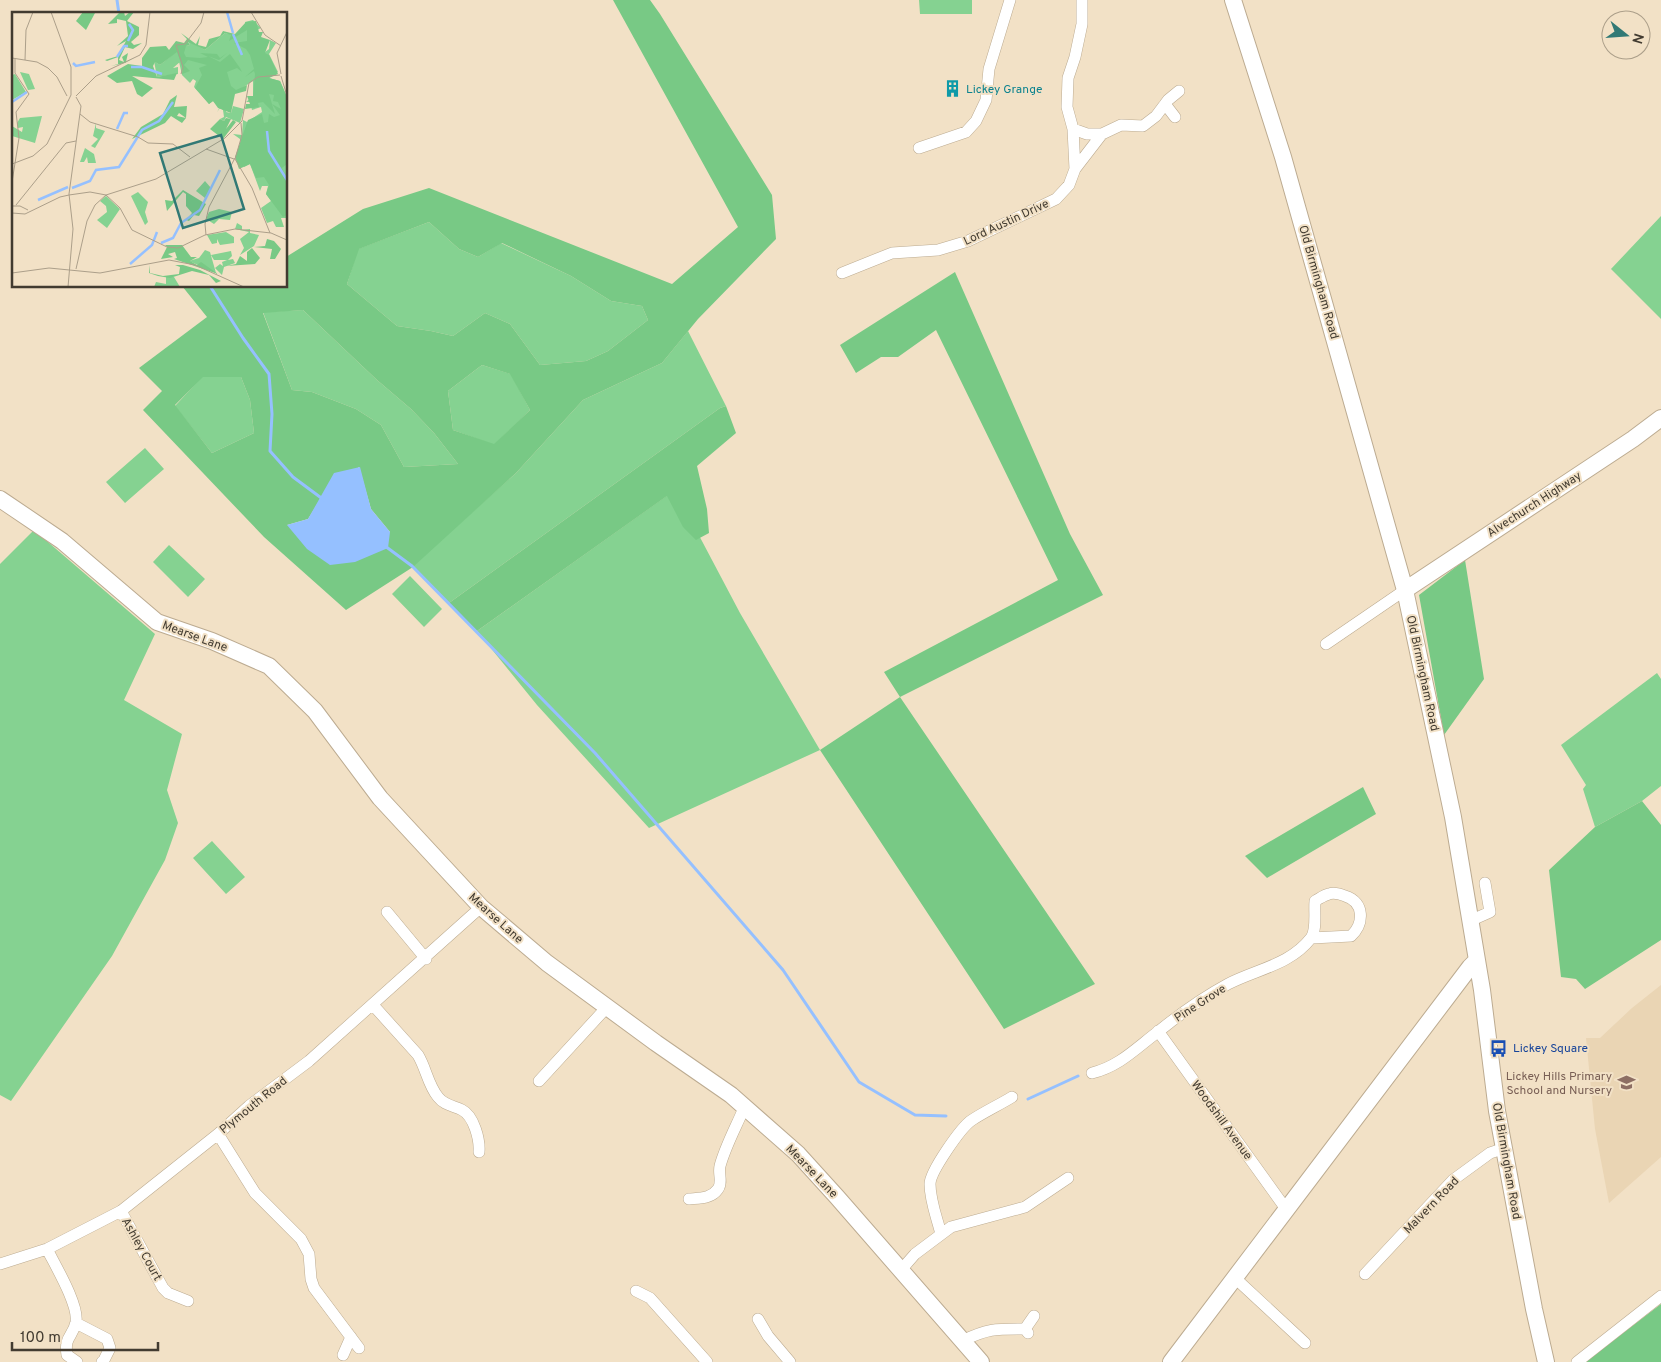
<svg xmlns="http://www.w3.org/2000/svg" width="1661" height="1362" viewBox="0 0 1661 1362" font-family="Overpass,sans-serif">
	<rect width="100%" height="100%" fill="#f2e1c6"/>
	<path fill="#ead5b4" d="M1661 985V1157L1609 1203 1595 1129 1586 1038H1600L1632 1008Z"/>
	<path fill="#85d291" d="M919 0H972V14H920Z
		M1661 216V319L1611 269Z
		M429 222 459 249 478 257 501 243 571 276 611 301 642 306 648 320 608 351 586 361 540 365 510 324 485 313 453 336 431 331 397 326 347 284 358 249Z
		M303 310 377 380 411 409 434 433 458 464 404 467 381 425 356 409 312 392 292 390 263 312Z
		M688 331 726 406 720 408 449 603 412 566 516 473 583 400 662 363Z
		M482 365 511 374 530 410 494 445 453 430 448 391Z
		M202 377H241L250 400 254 433 212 453 175 406Z
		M145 448 164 469 125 503 106 482Z
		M675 490 740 613 820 750 649 828 537 705 477 631Z
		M34 530 155 634 124 700 182 734 167 790 178 823 165 860 112 956 11 1101 0 1095V564Z
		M169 545 205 579 188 597 153 562Z
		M410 576 442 609 424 627 392 594Z
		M1657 673 1661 679V786L1642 801 1595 827 1583 789 1586 785 1561 745Z
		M212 841 245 877 226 894 193 858Z"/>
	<path fill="#78c985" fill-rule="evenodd" d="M613 0H650L660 14 772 195 776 239 698 319 662 363 583 400 516 473 413 567 346 610 264 537 143 410 162 391 139 368 207 317 182 286H286V257L363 209 429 188 672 284 738 227ZM429 222 459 249 478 257 502 243 571 276 611 301 642 306 648 320 608 351 586 361 540 365 510 324 485 313 453 336 431 331 397 326 347 284 359 249ZM303 310 377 380 411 409 434 433 458 464 404 467 381 425 356 409 312 392 292 390 263 313ZM482 365 510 374 530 410 494 444 453 430 448 391ZM203 377H241L250 400 254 433 212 453 175 405ZM359 467 371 509 390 532 287 525 308 519 321 498Z
		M955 272 1070 534 1103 595 900 697 1095 984 1004 1029 820 750 900 697 884 672 1058 580 936 330 898 357H881L856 373 840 345Z
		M726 406 736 433 697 466 707 509 709 533 696 540 683 527 667 496 477 631 449 603 720 408Z
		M1465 560 1484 679 1444 735 1419 595Z
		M1363 787 1376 814 1267 878 1245 856Z
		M1642 801 1661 825V940L1585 989 1576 979 1561 977 1549 870 1595 827Z
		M1661 1304V1362H1585Z"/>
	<path fill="#95c0ff" d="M360 467 371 509 390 532 388 548 355 562 330 565 307 549 287 525 308 519 334 473Z"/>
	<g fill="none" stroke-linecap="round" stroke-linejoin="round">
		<path stroke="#95c0ff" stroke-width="3" d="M117 0 119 14
			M210 286 243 338 269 374 272 414 270 451 293 477 324 500
			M385 546 412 566 595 753 783 970 859 1082 915 1115 946 1116
			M1028 1099 1078 1076"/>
		<defs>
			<path id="street" d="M1165 104 1175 117
				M1073 129 1087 134H1102L1121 125 1143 126 1156 116 1168 100 1179 91
				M919 148 966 132 976 121 986 100 989 69 1010 0
				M1075 169 1102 134
				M842 273 892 253 938 250 968 241 1056 199 1069 185 1075 169 1073 129 1067 107 1068 78 1075 57 1082 24V0
				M1326 644 1405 590
				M387 912 426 959
				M1472 920 1490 912 1485 883
				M373 1005 418 1055C426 1068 428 1085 438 1097 444 1105 454 1106 462 1110 474 1116 480 1140 479 1152
				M1158 1031 1286 1209
				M1092 1073C1120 1066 1136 1048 1159 1031 1180 1014 1204 997 1228 984 1257 969 1290 965 1311 938 1317 930 1314 912 1315 901 1319 899 1324 895 1329 894 1334 892 1340 894 1345 896 1365 902 1364 924 1351 936L1312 938
				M539 1081 607 1007
				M218 1134 255 1193 301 1239 309 1254 311 1279 314 1288 359 1348
				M689 1199C699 1198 711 1199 718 1189 723 1182 718 1174 720 1166 725 1147 736 1127 744 1108
				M121 1211 163 1288 168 1293 188 1301
				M941 1234C937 1218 930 1201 930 1184 930 1172 961 1127 972 1120 984 1112 999 1105 1012 1097
				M47 1249C55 1265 79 1305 76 1322 73 1337 64 1336 67 1355L77 1362
				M0 1264 47 1249 121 1211 218 1134 249 1106 309 1061 481 907
				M901 1270 915 1254 951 1227 1025 1207 1068 1178
				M1365 1274 1453 1180 1490 1153 1505 1148
				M1235 1278 1305 1343
				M636 1291 650 1298 707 1362
				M758 1319 768 1336 790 1362
				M76 1323 107 1339 110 1348 104 1360 102 1362
				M1028 1333 1025 1329 1034 1316
				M962 1341C989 1328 997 1329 1025 1329
				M343 1355 351 1337
				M1577 1362 1661 1296"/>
			<path id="secondary" d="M1233 0 1283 157 1405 590 1453 817 1482 990 1497 1111 1534 1309 1546 1362
				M0 499 62 541 157 622 212 641 269 666 315 711 380 798 481 907 547 963 656 1043 731 1095 798 1154 837 1197 981 1362
				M1405 590 1633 439 1661 418
				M1171 1362 1470 967 1477 960"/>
		</defs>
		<use href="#street" stroke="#bcab91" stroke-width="12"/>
		<use href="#secondary" stroke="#bcab91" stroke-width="18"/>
		<use href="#street" stroke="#fff" stroke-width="11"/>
		<use href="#secondary" stroke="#fff" stroke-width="16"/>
	</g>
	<defs>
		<symbol id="building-bare" viewBox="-9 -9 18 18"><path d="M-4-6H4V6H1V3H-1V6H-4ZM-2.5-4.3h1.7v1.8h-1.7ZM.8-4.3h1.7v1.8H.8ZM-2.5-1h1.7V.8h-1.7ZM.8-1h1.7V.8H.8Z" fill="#0f9aa8" stroke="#f2e1c6" stroke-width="2.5" paint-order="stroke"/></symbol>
		<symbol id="bus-bare" viewBox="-9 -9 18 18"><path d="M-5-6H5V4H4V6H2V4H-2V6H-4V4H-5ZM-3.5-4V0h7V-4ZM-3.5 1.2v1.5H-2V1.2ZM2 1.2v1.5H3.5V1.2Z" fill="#1a4fb4" stroke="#f2e1c6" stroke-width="2.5" paint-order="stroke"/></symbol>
		<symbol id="school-bare" viewBox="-9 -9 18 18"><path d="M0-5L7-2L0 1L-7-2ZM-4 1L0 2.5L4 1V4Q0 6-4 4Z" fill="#8d6e63" stroke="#f2e1c6" stroke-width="2.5" paint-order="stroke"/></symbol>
	</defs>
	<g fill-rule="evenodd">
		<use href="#building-bare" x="940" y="76" width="25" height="25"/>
		<use href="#bus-bare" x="1486" y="1036" width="25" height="25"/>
		<use href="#school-bare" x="1614" y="1070" width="25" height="25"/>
	</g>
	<g text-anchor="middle" stroke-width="4" stroke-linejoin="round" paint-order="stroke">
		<g font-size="12" fill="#0d838f" stroke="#f2e1c6" text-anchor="start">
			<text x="966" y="93">Lickey Grange</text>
		</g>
		<g font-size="12" fill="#423b30" stroke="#f2e1c6">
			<text transform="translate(1006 222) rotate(-25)" y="4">Lord Austin Drive</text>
			<text transform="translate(1319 282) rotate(74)" y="4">Old Birmingham Road</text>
			<text transform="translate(1534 504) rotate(-33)" y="4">Alvechurch Highway</text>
			<text transform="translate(195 636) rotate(20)" y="4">Mearse Lane</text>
			<text transform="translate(1423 673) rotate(78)" y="4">Old Birmingham Road</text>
			<text transform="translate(496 918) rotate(42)" y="4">Mearse Lane</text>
			<text transform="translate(1200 1003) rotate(-33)" y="4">Pine Grove</text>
			<text transform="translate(253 1105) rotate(-39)" y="4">Plymouth Road</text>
			<text transform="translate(1222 1120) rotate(54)" y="4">Woodshill Avenue</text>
			<text transform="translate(1507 1161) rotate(80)" y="4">Old Birmingham Road</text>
			<text transform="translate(812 1171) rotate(46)" y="4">Mearse Lane</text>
			<text transform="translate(1431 1205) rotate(-46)" y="4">Malvern Road</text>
			<text transform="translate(142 1249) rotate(61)" y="4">Ashley Court</text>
		</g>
		<g font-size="12" fill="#164399" stroke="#f2e1c6" text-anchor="start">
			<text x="1513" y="1052">Lickey Square</text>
		</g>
		<g font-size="12" fill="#785e54" stroke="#f2e1c6" text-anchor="end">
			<text x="1612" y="1080">Lickey Hills Primary<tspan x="1612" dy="14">School and Nursery</tspan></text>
		</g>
	</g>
	<g transform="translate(12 12)">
		<rect width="275" height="275" fill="#f2e1c6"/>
		<path d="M241 8 249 16 245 18 253 40 257 37 258 28 264 31 257 42 266 60 257 66 268 69 275 85V206H269L272 215H264L261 209 255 211 249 196 259 189 254 182 256 174H250L248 179 238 152 232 155 228 127 221 122 230 123 231 108 235 110 250 100 249 95 240 98 238 90H234L241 84V69L222 81 214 100 219 101 221 94 232 97 228 111 214 105 212 109 208 107 212 105 211 98 208 96 205 100 208 95 201 89 197 92 182 75 184 69 181 67 178 71 170 63 164 36 178 33 176 29 193 38 213 21 222 23 233 17V10ZM165 39 169 49 161 56 166 55V62L145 65 142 49 148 53ZM8 60 17 62 23 77 16 78ZM3 62 14 80 0 88V63ZM30 104 23 131 0 124V114L10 120 11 115 6 116 5 111 8 106ZM84 111V116L93 119 83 136 79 134 86 127 81 124ZM73 136 82 142 84 151H76L75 145 72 150H68ZM193 169 199 176 193 186 184 179ZM126 180 136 190 133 200 136 210 133 213 119 184ZM94 184 108 197 95 216 85 208 95 200 94 194 88 189ZM207 197 220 200 218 208 207 207 202 212 194 207 197 200ZM225 211 230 214V218L238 217V221L247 223 242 234 228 243 232 236 228 227 237 220 223 217ZM214 220 222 225V231L208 233 205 227V231L200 232 195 223ZM193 238 198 240 204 261 177 249 187 246ZM219 239 220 244 216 248 221 247 223 251 212 255 210 263 203 256 208 252 211 254 210 250 215 248H202L199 243ZM154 265H162L168 275H142L144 270 154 272Z" fill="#85d291"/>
		<path d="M71 0 83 1 74 18 64 9ZM108 0H112L113 4 118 0H122L115 9 127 15V23L119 30 122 33 130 31 121 37 113 35 107 48 112 50 110 45 116 41 114 50 124 45 113 51 99 54 106 52V45L95 49 93 48 106 44 114 29 105 34 116 24 114 9 105 7V11L96 12ZM244 9 247 20H251L249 25 258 28 253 41 257 43 263 36 257 43 266 62 257 66 268 69 275 85V152L270 156 275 167V203L271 205 254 182 257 173 252 165 244 166 238 152 227 157 223 145 236 108 250 102 252 111 256 110 257 102 262 105 268 103 260 92 269 97 266 90 261 89 262 83 257 82 263 102 251 90 246 91 247 95 233 97 234 92H238L235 84H241L243 62 242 59 233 65 242 57 238 43 234 37 222 31 235 29V18L217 29 219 23 213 21 193 38 176 30 178 33 174 34 172 41 174 45 188 46 196 45 188 41 205 42 208 46 215 41 207 48 196 44 208 50 218 42 228 56 230 60 225 56 215 60 219 74 224 78 235 73 234 79 223 82 219 101 206 96 201 89 197 92 183 76 190 63 187 56 195 53 176 48 172 53 178 59 170 62 171 57 165 40 148 53 143 50 141 54 145 65 165 61 162 68 120 64 141 76 130 85 125 82 120 69 105 71 95 64 116 52 130 54V46L138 35 154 34 157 38 164 29 172 31 175 27 169 21 184 32 188 24 186 33 194 35 197 27 208 24 211 19 223 22 234 10ZM165 83 162 95 175 94 174 106 167 101 165 104 174 106 170 111 159 104 153 111 120 127 129 115 151 102 158 88ZM214 106 219 107 214 117 221 108 224 110 211 127 198 117 208 107 212 109ZM171 178 194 192 187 204 182 203 177 209 174 208 180 201 174 194V182L171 180 155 199 153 188 160 189ZM255 227 262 229 269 237 263 247H258L260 237 242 235 253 234ZM153 233H170L179 245H185L178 249 185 253 189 250 206 262 162 247 165 246 163 240 156 242 161 245 149 247 155 235ZM240 236 248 246 243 252 214 254 224 252 228 244 235 249V240ZM138 253V261L151 264 167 262 168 255 163 253H171L188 258 209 269 204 271 197 263 180 259 158 266 146 264 137 261Z" fill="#78c985"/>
		<path fill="none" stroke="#95c0ff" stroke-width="2.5" d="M215 0 221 21M221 22 230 43M116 29 121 18 117 12M105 45 112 34H116M61 51 64 54 83 50M119 55H130L150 62M0 90 15 80M105 117 112 101H116M255 119 257 139 275 168M60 176 78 169 84 158 107 155 130 118 147 109 161 90M26 188 56 175M149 231 161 226 169 211 188 198 208 158M118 252 140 233 145 220"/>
		<path fill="none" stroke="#ac9f8a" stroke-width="1" d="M239 0 253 23 269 34M0 46 25 50 36 56 45 65 55 84M13 48 14 18 21 0M169 62 171 55 164 33 173 32 189 11 192 0M269 62 265 41 275 20M269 64 275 84M64 84 84 64 128 43 134 33 138 0M68 102 78 110 126 125 136 131 161 132 178 145M229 111 230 123 223 147 240 176 258 221M194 137 222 147M0 152 21 144 35 132 59 83V55L39 0M0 170 7 126 4 100 17 82 3 61V47M57 183 78 180 94 183M94 183 108 196 120 218 155 235 166 236 193 223 223 217 259 221 275 228M4 193 54 131 64 129M0 194H8L16 198M0 201 13 202 48 185 57 183M194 223 193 212 197 195 223 146M64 257 75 209 83 193 94 183 144 167 213 126 230 109 237 71 246 65 268 63M0 261 37 256 88 261 157 248 183 253 232 275M56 275 61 217 57 182 69 94 64 85"/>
		<path fill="#317975" fill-opacity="0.15" stroke="#317975" stroke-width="2.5" d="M209 123 232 197 171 216 148 141Z"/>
		<rect width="275" height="275" fill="none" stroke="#423b30" stroke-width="2.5"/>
	</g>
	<g transform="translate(1626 35) rotate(107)"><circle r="24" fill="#f2e1c6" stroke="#ac9f8a"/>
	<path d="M0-4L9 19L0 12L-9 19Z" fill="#317975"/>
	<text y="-8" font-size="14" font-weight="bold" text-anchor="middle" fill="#423b30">N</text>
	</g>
	<path d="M12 1342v8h146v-8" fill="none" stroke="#423b30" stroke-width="2.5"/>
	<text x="20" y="1342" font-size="15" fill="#423b30" stroke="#f2e1c6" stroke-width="4" paint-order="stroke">100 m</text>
</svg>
